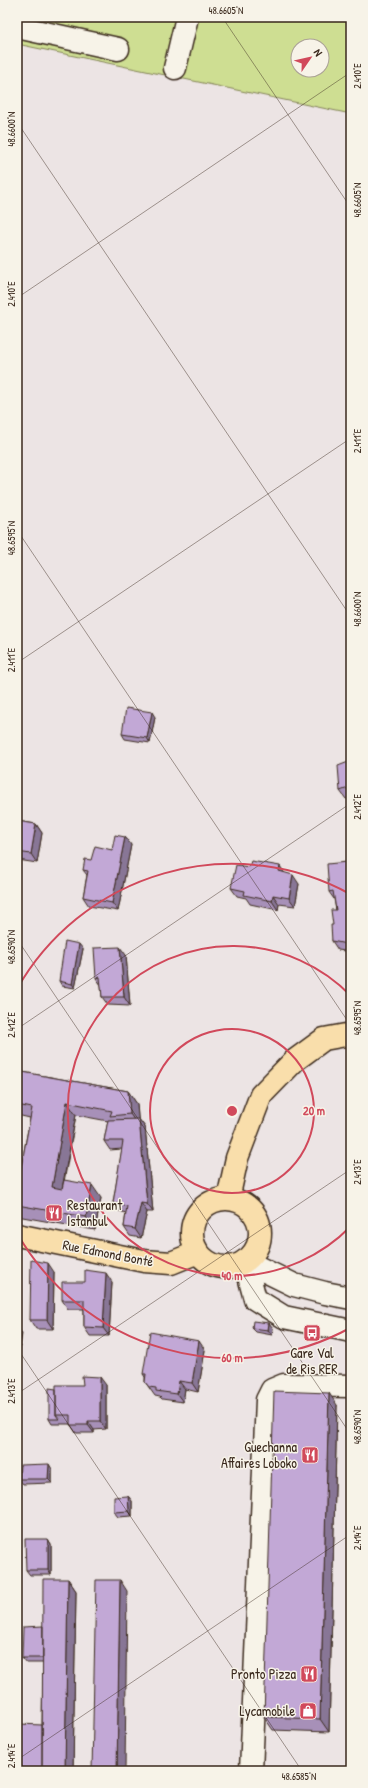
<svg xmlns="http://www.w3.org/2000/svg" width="368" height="1788" viewBox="0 0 368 1788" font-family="'Patrick Hand',sans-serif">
	<rect width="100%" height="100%" fill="#ece4e4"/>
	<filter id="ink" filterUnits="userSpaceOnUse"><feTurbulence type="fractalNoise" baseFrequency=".025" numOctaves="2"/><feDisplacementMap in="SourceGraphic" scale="8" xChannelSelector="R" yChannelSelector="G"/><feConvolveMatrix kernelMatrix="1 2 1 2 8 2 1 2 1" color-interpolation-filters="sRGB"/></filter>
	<g filter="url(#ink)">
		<path fill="#cede92" stroke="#848458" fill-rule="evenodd" d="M17 17H351V114L17 44ZM298 46H322V70H298Z"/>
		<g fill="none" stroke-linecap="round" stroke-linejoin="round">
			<defs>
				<path id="minor" d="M17 27 118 49
					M175 68 187 17
					M245 1261 255 1299 284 1317 351 1331
					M245 1261 294 1285 325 1293 351 1298
					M251 1771 267 1400 272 1390 284 1385 351 1386"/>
				<path id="major" d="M228 1199 237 1158 261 1095 294 1061 324 1039 351 1034
					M192 1233a34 34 0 1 1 68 0a34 34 0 1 1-68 0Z
					M17 1235 144 1261 171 1263 198 1252"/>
			</defs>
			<use href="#minor" stroke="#3b2a1e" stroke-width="25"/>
			<use href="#major" stroke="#3b2a1e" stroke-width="25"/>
			<use href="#minor" stroke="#f7f3e8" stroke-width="22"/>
			<use href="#major" stroke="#f9deab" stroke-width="22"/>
		</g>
		<path fill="#a790b8" stroke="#3b2a1e" d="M155 717 150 743 125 739 122 734Z
			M351 761V798L346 799 340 791Z
			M17 821 36 824 42 833 37 863 18 860 17 861Z
			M125 837 131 845 118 911 89 906 83 897 87 875 83 870 91 860 112 850Z
			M351 868V952L338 950 332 941 336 910 334 899 329 892Z
			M284 873 299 884 295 906 279 904 278 910 250 904 246 898 237 896 231 888Z
			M83 949 75 988 62 986 59 981Z
			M126 955 130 1006 108 1005 102 997 101 985 96 978Z
			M17 1071 128 1091 137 1104 138 1119 145 1127 153 1212H147L141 1238 130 1236 124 1227 126 1213 119 1211 113 1203 122 1149 110 1150 104 1141 108 1121 76 1115 64 1182 101 1198 95 1230 17 1216V1172L20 1173 30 1118 17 1115Z
			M54 1272 53 1329H36L30 1320Z
			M112 1282 109 1336H90L84 1327V1309H68L62 1300Z
			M252 1328H273L272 1335 256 1332Z
			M205 1350 198 1392 185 1389 183 1402 162 1399 160 1397 155 1396 145 1382V1377L143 1374Z
			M106 1385V1429L94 1430V1433H76L70 1424H52L49 1419 56 1389Z
			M337 1405 329 1732 273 1730 264 1717Z
			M52 1469V1483L23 1484 19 1479Z
			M128 1496 132 1501V1516L118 1517 114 1512Z
			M48 1539 51 1544V1575H30L26 1570Z
			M68 1579 76 1591 73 1771H20L42 1725 43 1663H26L22 1658 43 1626Z"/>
		<path fill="#887696" stroke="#3b2a1e" d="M152 712 155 717 150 743 147 738Z
			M36 824 42 833 37 863 31 854Z
			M125 837 131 845 118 911 112 903Z
			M347 862 351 868V902Z
			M280 866 286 875 279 871Z
			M293 875 299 884 295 906 289 898Z
			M273 895 279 904 278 910 272 901Z
			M79 944 83 949 75 988 72 984Z
			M120 947 126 955 130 1006 124 997Z
			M128 1091 137 1104 139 1127 130 1114Z
			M67 1102 76 1115 60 1199 52 1187Z
			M139 1119 145 1127 153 1212 147 1204Z
			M92 1185 101 1198 95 1230 86 1217Z
			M141 1203 147 1212 141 1238 135 1229Z
			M48 1263 54 1272 53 1329 47 1320Z
			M106 1273 112 1282 109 1336 103 1328Z
			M269 1323 273 1328 272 1335 268 1330Z
			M17 1326 22 1334 17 1366Z
			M199 1341 205 1350 198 1392 192 1383Z
			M100 1377 106 1385V1429L100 1421Z
			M179 1381 185 1389 183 1402 177 1394Z
			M329 1393 337 1405 329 1732 320 1719Z
			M88 1421 94 1430V1433L88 1425Z
			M49 1464 52 1469V1483L48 1479Z
			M128 1496 132 1501V1516L129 1511Z
			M48 1539 51 1544V1575L48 1570Z
			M68 1579 76 1591 73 1771H65Z
			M120 1580 127 1591 125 1771H117Z"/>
		<path fill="#c2a8d6" stroke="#3b2a1e" d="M126 708 152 712 147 738 122 734Z
			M351 761V787L340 791 338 766Z
			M17 821 36 824 31 854 17 852Z
			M115 835 125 837 112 903 83 897 88 871 83 870 85 859 91 860 95 846 112 850Z
			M251 861 280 866 279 871 293 875 289 898 273 895 272 901 244 895 245 891 231 888 236 865 249 867Z
			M347 862 351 902V945L332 941 331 925H333L331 910H336L333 891 329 892 327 864Z
			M65 941 79 944 72 984 59 981Z
			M120 947 124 997H102L100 977 96 978 94 948Z
			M17 1071 128 1091 130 1114 110 1116 112 1111 67 1102 52 1187 62 1189 64 1180 92 1185 86 1217 17 1205V1172L20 1173 32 1108 17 1105Z
			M139 1119 147 1204 141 1203 135 1229 124 1227 127 1206 113 1203 123 1141H104L108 1120Z
			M31 1260 48 1263 47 1320H30Z
			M85 1270 106 1273 103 1328 84 1327V1300H62V1282H85Z
			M253 1321 269 1323 268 1330 252 1328Z
			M150 1332 199 1341 192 1383 179 1381 177 1394 156 1391V1388L149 1387 145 1382 146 1374H143Z
			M82 1376 100 1377V1421H88V1425H70V1415H56V1385H83Z
			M49 1388 56 1389V1415L59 1419H49Z
			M274 1391 329 1393 320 1719 264 1717Z
			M49 1464 48 1479H19L20 1465Z
			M128 1496 129 1511 114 1512V1497Z
			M25 1539H48V1570H26Z
			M43 1579H68L65 1771H42Z
			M96 1580H120L117 1771H92Z
			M43 1626V1658H22L23 1627Z
			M19 1724 42 1725V1771H20Z"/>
	</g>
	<path fill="none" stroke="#3b2a1e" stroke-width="1" stroke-opacity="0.45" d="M222 17 351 208M17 122 351 617M17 298 351 72M17 530 351 1026M17 663 351 438M17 939 351 1435M17 1029 351 803M17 1348 302 1771M17 1394 351 1169M17 1757 26 1771M17 1760 351 1534"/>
	<g fill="none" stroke="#d1495b" stroke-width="2">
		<circle cx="232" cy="1111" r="82"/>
		<path d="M351 1226A165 165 0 1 1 351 996"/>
		<path d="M350 1328A247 247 0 0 1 17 1233M17 989A247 247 0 0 1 350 894"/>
	</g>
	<defs>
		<symbol id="restaurant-square" viewBox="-11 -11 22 22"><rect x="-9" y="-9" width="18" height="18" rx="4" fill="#d1495b" stroke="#f7f3e8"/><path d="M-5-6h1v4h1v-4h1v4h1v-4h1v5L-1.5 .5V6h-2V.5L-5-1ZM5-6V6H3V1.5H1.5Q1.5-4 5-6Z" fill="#fff"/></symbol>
		<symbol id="bus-square" viewBox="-11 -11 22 22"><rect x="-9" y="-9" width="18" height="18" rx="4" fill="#d1495b" stroke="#f7f3e8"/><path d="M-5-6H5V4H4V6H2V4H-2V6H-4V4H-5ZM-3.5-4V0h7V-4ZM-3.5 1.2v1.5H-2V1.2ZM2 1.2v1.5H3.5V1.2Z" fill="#fff"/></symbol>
		<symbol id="shop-square" viewBox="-11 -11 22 22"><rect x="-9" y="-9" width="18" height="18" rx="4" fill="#d1495b" stroke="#f7f3e8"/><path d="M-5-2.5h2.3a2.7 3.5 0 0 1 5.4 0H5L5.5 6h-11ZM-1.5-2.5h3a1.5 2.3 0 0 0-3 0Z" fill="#fff"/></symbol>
	</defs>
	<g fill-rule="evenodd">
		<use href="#restaurant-square" x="44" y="1203" width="20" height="20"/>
		<use href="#bus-square" x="302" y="1323" width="20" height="20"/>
		<use href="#restaurant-square" x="300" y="1445" width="20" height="20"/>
		<use href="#restaurant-square" x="299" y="1664" width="20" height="20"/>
		<use href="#shop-square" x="298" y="1701" width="20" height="20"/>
	</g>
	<g text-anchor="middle" stroke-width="3" stroke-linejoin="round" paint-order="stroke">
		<g font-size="14" fill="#3b2a1e" stroke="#f7f3e8" text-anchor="end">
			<text x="67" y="1210" text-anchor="start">Restaurant<tspan x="67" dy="16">Istanbul</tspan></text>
			<text x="312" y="1358" text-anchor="middle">Gare Val<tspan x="312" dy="16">de Ris RER</tspan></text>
			<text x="297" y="1452">Guechanna<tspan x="297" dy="16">Affaires Loboko</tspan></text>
			<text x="296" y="1679">Pronto Pizza</text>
			<text x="295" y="1716">Lycamobile</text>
		</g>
		<g font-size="14" fill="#3b2a1e" stroke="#f7f3e8">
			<text transform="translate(108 1253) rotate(11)" y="5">Rue Edmond Bonté</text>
		</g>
	</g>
	<circle cx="232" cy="1111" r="6" fill="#d1495b" stroke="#f7f3e8" stroke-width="2"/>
	<g font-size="12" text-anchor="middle" font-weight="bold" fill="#d1495b" stroke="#f7f3e8" stroke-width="3" stroke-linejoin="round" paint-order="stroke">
		<text x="314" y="1115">20 m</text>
		<text x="232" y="1280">40 m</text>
		<text x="232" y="1362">60 m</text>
	</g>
	<rect width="368" height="1788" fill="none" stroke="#f7f3e8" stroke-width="44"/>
	<g transform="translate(310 58) rotate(56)"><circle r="19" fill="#f7f3e8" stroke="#aca397"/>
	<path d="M0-3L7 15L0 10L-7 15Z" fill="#d1495b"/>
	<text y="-6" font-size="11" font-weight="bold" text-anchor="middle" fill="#3b2a1e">N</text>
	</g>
	<rect x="22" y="22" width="324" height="1744" fill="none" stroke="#3b2a1e" stroke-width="1.5"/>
	<g font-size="10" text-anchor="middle" fill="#3b2a1e">
		<text x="226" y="14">48.6605°N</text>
		<text transform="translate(357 76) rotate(-90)" y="4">2.410°E</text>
		<text transform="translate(11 129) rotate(-90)" y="4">48.6600°N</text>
		<text transform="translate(357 200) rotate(-90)" y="4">48.6605°N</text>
		<text transform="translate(11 294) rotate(-90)" y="4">2.410°E</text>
		<text transform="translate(357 441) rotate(-90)" y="4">2.411°E</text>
		<text transform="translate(11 538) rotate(-90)" y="4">48.6595°N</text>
		<text transform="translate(357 609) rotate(-90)" y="4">48.6600°N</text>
		<text transform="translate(11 660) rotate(-90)" y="4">2.411°E</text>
		<text transform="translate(357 807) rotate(-90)" y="4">2.412°E</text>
		<text transform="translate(11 947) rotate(-90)" y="4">48.6590°N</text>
		<text transform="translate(357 1018) rotate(-90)" y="4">48.6595°N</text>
		<text transform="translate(11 1025) rotate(-90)" y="4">2.412°E</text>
		<text transform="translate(357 1172) rotate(-90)" y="4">2.413°E</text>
		<text transform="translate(11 1391) rotate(-90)" y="4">2.413°E</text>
		<text transform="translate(357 1427) rotate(-90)" y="4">48.6590°N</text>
		<text transform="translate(357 1538) rotate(-90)" y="4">2.414°E</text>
		<text transform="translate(11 1756) rotate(-90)" y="4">2.414°E</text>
		<text x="299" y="1780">48.6585°N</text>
	</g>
</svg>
